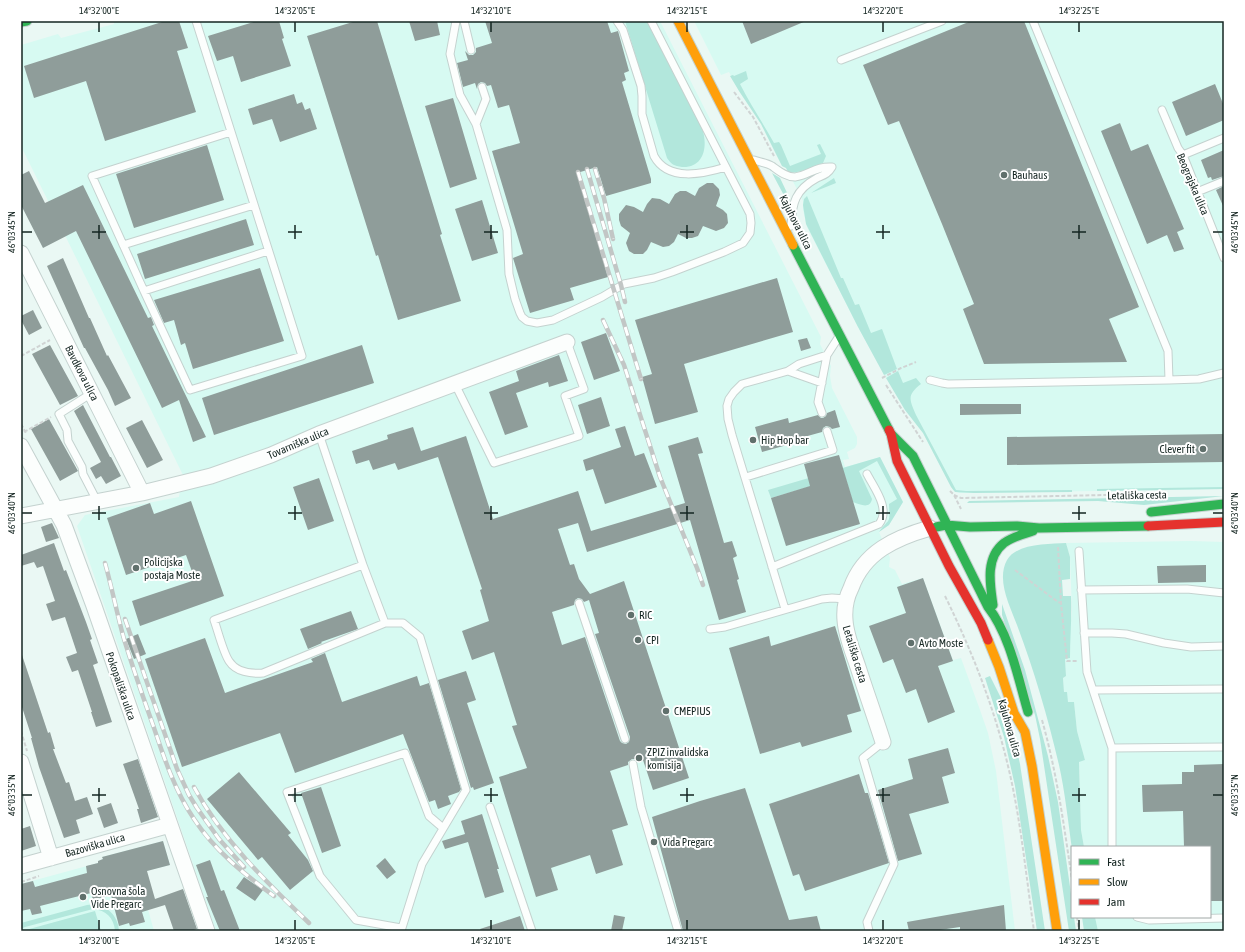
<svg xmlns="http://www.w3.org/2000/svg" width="1245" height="952" viewBox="0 0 1245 952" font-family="'Asap Condensed',sans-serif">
	<rect width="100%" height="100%" fill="#eaf8f4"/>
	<path fill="#d7faf2" d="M114 21H660L821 337 820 344 831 366 830 376 832 388 857 437V444L855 448 847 452 849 459 843 460 845 467 880 457 903 502 889 525 879 532 890 558 889 567 895 570 902 584 923 578 953 660 961 658 980 710 988 733 996 771 1015 931H216L77 526 85 515 179 497 183 475 21 146V45L58 34 61 38 114 24Z
		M694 21H1224V489L974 493H959L953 490 923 433 905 410 858 327 807 227 803 210V201L786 168 782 166 761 124 739 91 729 72 721 75Z
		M1191 541 1224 542V931H1098L1095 917H1210V847H1084L1081 830 1079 761 1085 760 1077 731 1074 702H1068L1064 692 1063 678 1066 676 1065 659 1070 658V629L1072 612 1070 557 1066 543Z
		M163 841 170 865 138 873 154 931H21V884L98 863V861L103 859 102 857Z"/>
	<path fill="#b2e7dc" d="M625 21H647L702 128C708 145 705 168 682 167 674 166 671 164 667 158Z
		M746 71 748 79 740 84C750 104 763 123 774 143L779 142 781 145 790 166 821 154 817 145 820 144 826 156 823 163C811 167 801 174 788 172L786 168 782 166 761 124 739 91 730 76 733 75 734 76Z
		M772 173 780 178 790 199 788 203Z
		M834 178 836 183 811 193Z
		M807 196 841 278H843L855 305 859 304 871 333 882 329 897 369 884 375 858 327 806 224 803 205 804 199Z
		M898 371 903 383 916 378 921 384C907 395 909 399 916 415L956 490 966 491 1072 490V492L974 493 955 492 951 487 923 433 905 410 886 378Z
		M880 457 903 502 889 525 879 532C890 517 890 525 889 504L897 499 877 461 859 471 872 499C870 509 861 505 853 502L845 476 771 498 768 490Z
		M1224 487V489L1097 491V489Z
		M1224 496 1144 505 1098 501 967 503 969 501Z
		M1066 543 1070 557V579L1062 580 1063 596H1071C1072 617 1070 638 1070 658L1065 659 1066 676 1063 678 1064 692H1067L1068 702H1074L1077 731 1085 760 1079 762 1081 830 1084 847H1072V849C1068 821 1065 792 1059 765 1048 718 1034 670 1017 625 1010 606 996 580 1007 560 1017 543 1049 544 1066 543Z
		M1002 604 1025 670 1048 756 1058 802 1072 901V917H1074L1076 931H1069L1040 739 1035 715 1002 615Z
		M990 676 1002 700 1010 720 1020 764 1045 931H1037L1015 786 1004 737 985 678Z
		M87 905C105 903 118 914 119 931H115C114 918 106 910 93 909L25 927 21 929V923Z
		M95 911 101 931H22Z
		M1082 917H1095L1098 931H1084Z"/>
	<path fill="#8f9d9a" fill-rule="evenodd" d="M165 21H179L188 48 177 51 196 112 105 141 86 81 34 98 24 66Z
		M257 21H279L284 38 282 39 291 66 241 82 233 56 217 61 208 36Z
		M356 21H377L442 234 440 235 461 301 398 320 378 255 376 256 307 36Z
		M409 21H437L440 35 415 41Z
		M485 21H607L611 33 618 31 629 71 624 73 626 80 622 82 651 179V183L606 196 597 167 577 173 608 277 570 288 574 300 530 313 513 258 523 254 492 151 520 143 509 105 498 108 491 85 487 86 485 83 481 82 478 84 477 89 475 83 463 87 457 63 468 60 465 51 469 55H473L476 52V48L492 43Z
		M742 21H806L751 44Z
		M971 21H1024L1139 307 1109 319 1127 362 984 364 963 309 974 304 942 224 899 121 888 125 863 65Z
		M1215 84 1224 106V120L1186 136 1172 102Z
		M294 94 297 104 302 102 305 110 310 108 317 129 280 142 272 119 253 125 248 109Z
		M453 98 477 179 450 188 425 106Z
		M1120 123 1131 151 1148 144 1184 229 1177 232 1184 249 1174 252 1167 235 1147 244 1101 131Z
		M207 145 224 200 134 228 116 174Z
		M1224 150V176L1212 180 1211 177 1208 178 1201 160Z
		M29 171 45 203 83 185 148 318 151 317 154 325 152 326 206 437 193 442 179 400 162 408 76 231 43 248 21 205V175Z
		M707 183H713L719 189 720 195 716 206 723 210 727 214 728 223 724 228 716 231 703 226 698 236 692 238H686L678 234 674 242 669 246 663 247 651 242 647 250 643 254H634L629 251 626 243 630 233 621 226 619 220V214L626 205 634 207 643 212 647 204 652 198 660 199 669 204 675 194 680 191H686L695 196 699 188Z
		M1224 186V208L1216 190Z
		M482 200 498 253 472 261 455 209Z
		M246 219 254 245 145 279 137 254Z
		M63 258 89 318H90L107 356 108 355 131 398 115 406 108 390 85 348H84L47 266Z
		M260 268 284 341 193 369 185 343 181 345 174 320 164 323 154 300Z
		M777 278 793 332 684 364 698 412 655 424 642 377 652 374 635 320Z
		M33 310 42 328 29 335 21 320V316Z
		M606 333 620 371 594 380 581 342Z
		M807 338 811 348 801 351 798 340Z
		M50 345 78 396 60 405 32 354Z
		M362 345 374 383 214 435 202 398Z
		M559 355 568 381 549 387 548 382 516 393 528 427 505 435 489 392 519 381 516 371Z
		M601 397 610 426 587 434 578 405Z
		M960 404H1021V414L960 415Z
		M83 405 110 457H111L121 476 106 484 101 476 96 479 90 468 101 462 74 411Z
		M835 410 840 427 832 429 830 427 826 426 823 428 822 432 793 440 794 443 762 452 755 427 788 418 789 423 818 415 821 418H823L826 416 827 413Z
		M49 419 78 471 60 481 31 429Z
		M142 420 163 460 147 468 126 428Z
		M625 426 635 456 644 453 657 487 605 504 593 469 586 471 583 460 621 447 615 429Z
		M413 427 421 451 466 436 493 519 578 491 591 531 685 503 668 446 698 437 703 453 698 454 724 543 732 541 737 556 733 558 739 579 737 580 746 612 719 620 690 520 587 552 578 523 558 529 570 565 574 564 579 579 590 594 624 581 689 778 653 790 643 760 638 762 635 759H632L628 762V765L610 771 628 825 612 830 623 865 596 874 590 855 551 868 558 890 536 897 499 777 527 768 512 726 517 725 494 652 472 660 462 631 489 621 480 590 482 589 438 457 398 470 395 463 373 470 369 460 356 464 352 451 388 439 387 435ZM578 598 582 599 584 602 589 600 599 633 595 634 630 737 629 742 626 744 622 743 620 741 585 637 562 645 552 612 574 605 575 600Z
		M1224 434V462L1007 465V437Z
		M839 455 860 524 786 546 771 498 810 486 804 464Z
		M319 478 334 521 308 530 293 487Z
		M191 501 224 596 140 626 132 601 195 580 186 555 126 575 107 518 150 503 154 514Z
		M52 523 59 538 46 542 41 527Z
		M54 543 64 571 66 570 86 622 92 639 90 640 98 663 93 665 112 722 96 727 91 712H92L78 670 72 672 66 657 77 653 65 617 52 621 46 604 55 601 43 566 37 568 34 562 21 566V555Z
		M1206 565V582L1158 583 1157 566Z
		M923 578 953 661 938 666 955 712 928 723 916 689 906 693 893 659 883 663 869 626 906 613 897 587Z
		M351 611 358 629 321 642 322 643 308 649 300 629Z
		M835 626 861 711 847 715 852 732 802 747 800 742 760 754 729 648 769 636 771 646Z
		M138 634 146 654 134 659 126 639Z
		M205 638 225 693 313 662 311 659 325 653 342 702 417 676 420 686 429 683 461 789 459 792 448 796 451 804 438 809 435 800 429 802 403 734 295 773 280 733 182 767 145 659Z
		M22 655 48 733 50 732 55 749H53L66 783 69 782 75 801 87 797 93 814 76 820 80 833 64 838 39 767 31 738H32L21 704V656Z
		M466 671 476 700 467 703 494 783 474 790 473 787 471 788 438 680Z
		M948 748 955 773 942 777 949 803 909 814 922 854 898 861 878 790 913 779 908 759Z
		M138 759 158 817 141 823 137 809H139L123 764Z
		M1224 764V901H1210V847H1184L1183 811 1143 812 1142 785 1182 784V772H1194V765Z
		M239 772 291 833 288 835 308 860 313 871 290 890 262 857 258 860 207 799Z
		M859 774 865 793H868L889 863 805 891 799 874 793 876 769 804Z
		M321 787 341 846 322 853 301 793Z
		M745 788 789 920 817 916 821 931H683L652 817 700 801Z
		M111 803 118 823 104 828 97 808Z
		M482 814 499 869H497L504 892 485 898 468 842 445 849 442 841 465 834 461 821Z
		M30 826 36 846 21 851V829Z
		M163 841 170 865 147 871 155 899 183 889 197 929 191 931H174L165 905 142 912 145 922 130 926 129 923 119 926 111 895 93 900 91 893 40 906 42 913 32 915 30 909 21 911V884L33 881 35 887 87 873 86 866 98 863V861L103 859 102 857Z
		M385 858 396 872 387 879 376 866Z
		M210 860 221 891 224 890 240 931H220L206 897H208L196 865Z
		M244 877 263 890 255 901 236 888Z
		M1004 905 1006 931H960V927L933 931H909L907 922Z
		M614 915 625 917 622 931H611Z
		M520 916 525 931H481L480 929Z"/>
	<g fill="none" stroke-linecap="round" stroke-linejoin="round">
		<defs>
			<path id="lane" d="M196 21 302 356 190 390 144 291 268 251
				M456 21 450 54 460 95 476 124 507 230 509 274 515 299 520 313 522 317 527 321 537 323 553 320 602 297 624 284 654 278 672 272 724 252 743 243 750 233 751 223 750 214 651 21
				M464 21 471 50
				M617 21 623 30 641 86 642 96V114L654 156C668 182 703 174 726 167
				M1033 21 1168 351 1169 380
				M841 60 942 21
				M1162 110 1178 148 1183 155 1224 258
				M476 124 486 99 482 87
				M1183 155 1224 138
				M754 160C760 162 767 163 772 166 779 171 786 177 795 177 809 175 816 166 832 167 828 174 824 175 817 178 795 190 792 203 791 226
				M1197 192 1224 181
				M123 245 254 205
				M144 291 92 176 231 132
				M788 371 822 383
				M930 380 942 383 948 384 1169 380 1199 379 1224 373
				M455 384 494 463 579 436 565 396 584 389 567 342
				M92 393 59 414 67 430 68 441 82 467 83 474 97 501
				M822 413 818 402 827 355 838 338
				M319 434 363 565 385 623H403L420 637 466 790 422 864 401 931
				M746 477 833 450 827 431
				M1079 551 1087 672 1112 748V847
				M363 565 214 620C218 631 223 652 229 661 236 672 251 674 263 673L385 623
				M772 567 879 524C891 509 874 488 867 474
				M1081 590 1187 589 1224 593
				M579 603 625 739
				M785 609 732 435 728 419 727 406 729 399 734 392 742 384 788 371 799 364 827 355
				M710 629 725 627 822 599 832 598 846 599
				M1084 633H1112L1126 634 1164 643 1191 647 1224 646
				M1093 690 1224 689
				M1112 748 1224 747
				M633 764 641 807 678 931
				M490 807 532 931
				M1137 917 1149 920 1224 918
				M401 928 356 920 320 876 287 792 405 753 429 816 443 828
				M869 931 867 922 894 864 863 758 883 742"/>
			<path id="street" d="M21 253 142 493
				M21 446 64 525 94 606 207 931
				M21 516 142 493 211 476 271 455 319 434 567 342
				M883 742C875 717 866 692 858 667 853 652 846 636 845 620 844 608 846 598 851 588 864 552 895 538 930 528
				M21 762 51 858
				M21 866 170 825"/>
			<path id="fast" d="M21 22 27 21
				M793 245 889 430
				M891 434 913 456 988 607C1010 635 1018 678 1028 712
				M1151 512 1224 504
				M936 527 946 525 970 527 1017 526 1039 528 1148 526
				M993 605C990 584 985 558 1004 543 1012 537 1023 534 1033 531"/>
			<path id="slow" d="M678 21 793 245
				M988 640 999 667 1014 713 1025 732 1032 766 1057 931"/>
			<path id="jam" d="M889 430 891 434 897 461 949 566 981 623 988 640
				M1148 526 1224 522"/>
		</defs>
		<use href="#lane" stroke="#c4d2cf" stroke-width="9"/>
		<use href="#street" stroke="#c4d2cf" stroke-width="17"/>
		<use href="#fast" stroke="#c4d2cf" stroke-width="11"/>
		<use href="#slow" stroke="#c4d2cf" stroke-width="11"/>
		<use href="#jam" stroke="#c4d2cf" stroke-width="11"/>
		<path stroke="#d0d4d4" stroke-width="2" stroke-dasharray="4 2" stroke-linecap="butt" d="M734 92 753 117 774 156
			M21 356 50 340
			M882 378 901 368 916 362
			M886 385 923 442
			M21 424 26 433
			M24 432 51 417
			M950 491 954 495 961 509
			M954 495 961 498 1151 494
			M1058 547 1061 603 1067 661H1078
			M1015 570 1058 602 1061 603
			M945 596C972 651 994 707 1008 766 1021 820 1026 876 1034 931
			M1042 720C1057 773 1064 826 1072 880
			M21 731 27 751
			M21 882 39 876
			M1077 917 1079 931"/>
		<use href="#lane" stroke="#fcfefd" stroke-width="7"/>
		<use href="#street" stroke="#fcfefd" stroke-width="15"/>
		<use href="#fast" stroke="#30b455" stroke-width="9"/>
		<use href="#slow" stroke="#ff9f0a" stroke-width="9"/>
		<use href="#jam" stroke="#e5322d" stroke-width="9"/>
		<defs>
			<path id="rail" d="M587 169 621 285 625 302
				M595 169 604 198 613 239
				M578 172 641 379
				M603 320 624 365 660 477 697 568 703 585
				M105 563C112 588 117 614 124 639 133 668 143 697 153 725 164 758 175 791 194 819 215 851 244 874 274 896
				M125 619 177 769 189 795 197 808 219 839 244 867
				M194 787C222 839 266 882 309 923"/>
		</defs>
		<use href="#rail" stroke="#c2c6c5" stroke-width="4.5"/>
		<use href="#rail" stroke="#fff" stroke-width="3" stroke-dasharray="9" stroke-linecap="butt"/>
	</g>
	<path fill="none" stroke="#152622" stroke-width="1.5" d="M99 22V32M295 22V32M491 22V32M687 22V32M883 22V32M1079 22V32M99 225V239M295 225V239M491 225V239M687 225V239M883 225V239M1079 225V239M22 232H32M92 232H106M288 232H302M484 232H498M680 232H694M876 232H890M1072 232H1086M1213 232H1223M99 506V520M295 506V520M491 506V520M687 506V520M883 506V520M1079 506V520M22 513H32M92 513H106M288 513H302M484 513H498M680 513H694M876 513H890M1072 513H1086M1213 513H1223M99 788V802M295 788V802M491 788V802M687 788V802M883 788V802M1079 788V802M22 795H32M92 795H106M288 795H302M484 795H498M680 795H694M876 795H890M1072 795H1086M1213 795H1223M99 920V930M295 920V930M491 920V930M687 920V930M883 920V930M1079 920V930"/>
	<g fill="#60706c" stroke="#fff" stroke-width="1.5">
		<circle cx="1004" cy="175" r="4"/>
		<circle cx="753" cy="440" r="4"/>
		<circle cx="1203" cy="449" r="4"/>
		<circle cx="136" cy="568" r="4"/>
		<circle cx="631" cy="615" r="4"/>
		<circle cx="638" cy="640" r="4"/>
		<circle cx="911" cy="643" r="4"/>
		<circle cx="666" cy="711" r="4"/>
		<circle cx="639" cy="758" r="4"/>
		<circle cx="654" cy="842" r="4"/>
		<circle cx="83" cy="897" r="4"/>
	</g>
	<g text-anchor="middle" stroke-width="4" stroke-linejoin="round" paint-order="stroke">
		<g font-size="11" fill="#152622" stroke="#fff" text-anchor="start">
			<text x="1012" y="179">Bauhaus</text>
			<text x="761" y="444">Hip Hop bar</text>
			<text x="1195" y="453" text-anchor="end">Clever fit</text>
			<text x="144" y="566">Policijska<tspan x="144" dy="13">postaja Moste</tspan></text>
			<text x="639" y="619">RIC</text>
			<text x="646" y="644">CPI</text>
			<text x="919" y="647">Avto Moste</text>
			<text x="674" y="715">CMEPIUS</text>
			<text x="647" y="756">ZPIZ invalidska<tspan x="647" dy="13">komisija</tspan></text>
			<text x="662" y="846">Vida Pregarc</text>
			<text x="91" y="895">Osnovna šola<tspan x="91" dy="13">Vide Pregarc</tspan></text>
		</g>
		<g font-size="11" fill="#152622" stroke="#fff">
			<text transform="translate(1193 184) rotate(67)" y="4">Beograjska ulica</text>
			<text transform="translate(796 222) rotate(63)" y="4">Kajuhova ulica</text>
			<text transform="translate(82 373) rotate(63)" y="4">Bavdkova ulica</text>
			<text transform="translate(298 443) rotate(-23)" y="4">Tovarniška ulica</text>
			<text transform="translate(1137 495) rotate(-1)" y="4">Letališka cesta</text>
			<text transform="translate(855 654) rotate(73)" y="4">Letališka cesta</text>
			<text transform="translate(121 686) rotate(71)" y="4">Pokopališka ulica</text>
			<text transform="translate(1010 728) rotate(74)" y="4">Kajuhova ulica</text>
			<text transform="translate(95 845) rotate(-16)" y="4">Bazoviška ulica</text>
		</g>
	</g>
	<rect width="1245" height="952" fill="none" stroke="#ffffff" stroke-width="44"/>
	<rect x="1071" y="846" width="140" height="72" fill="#ffffff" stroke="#a1a8a7"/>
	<rect x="1079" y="859" width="20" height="6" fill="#30b455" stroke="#a1a8a7"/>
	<text x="1107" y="866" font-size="12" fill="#152622">Fast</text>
	<rect x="1079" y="879" width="20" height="6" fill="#ff9f0a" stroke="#a1a8a7"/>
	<text x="1107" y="886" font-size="12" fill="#152622">Slow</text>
	<rect x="1079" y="899" width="20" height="6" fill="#e5322d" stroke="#a1a8a7"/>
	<text x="1107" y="906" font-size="12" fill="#152622">Jam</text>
	<rect x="22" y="22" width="1201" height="908" fill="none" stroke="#152622" stroke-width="1.5"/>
	<g font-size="10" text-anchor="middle" fill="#152622">
		<text x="99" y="14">14°32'00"E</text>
		<text x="295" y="14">14°32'05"E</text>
		<text x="491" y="14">14°32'10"E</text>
		<text x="687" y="14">14°32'15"E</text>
		<text x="883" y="14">14°32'20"E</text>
		<text x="1079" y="14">14°32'25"E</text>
		<text transform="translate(11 232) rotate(-90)" y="4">46°03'45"N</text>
		<text transform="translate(1234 232) rotate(-90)" y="4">46°03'45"N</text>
		<text transform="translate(11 513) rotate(-90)" y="4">46°03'40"N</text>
		<text transform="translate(1234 513) rotate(-90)" y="4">46°03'40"N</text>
		<text transform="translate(11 795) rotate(-90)" y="4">46°03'35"N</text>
		<text transform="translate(1234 795) rotate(-90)" y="4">46°03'35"N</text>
		<text x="99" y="944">14°32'00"E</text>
		<text x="295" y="944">14°32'05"E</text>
		<text x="491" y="944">14°32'10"E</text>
		<text x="687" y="944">14°32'15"E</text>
		<text x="883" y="944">14°32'20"E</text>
		<text x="1079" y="944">14°32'25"E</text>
	</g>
</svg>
